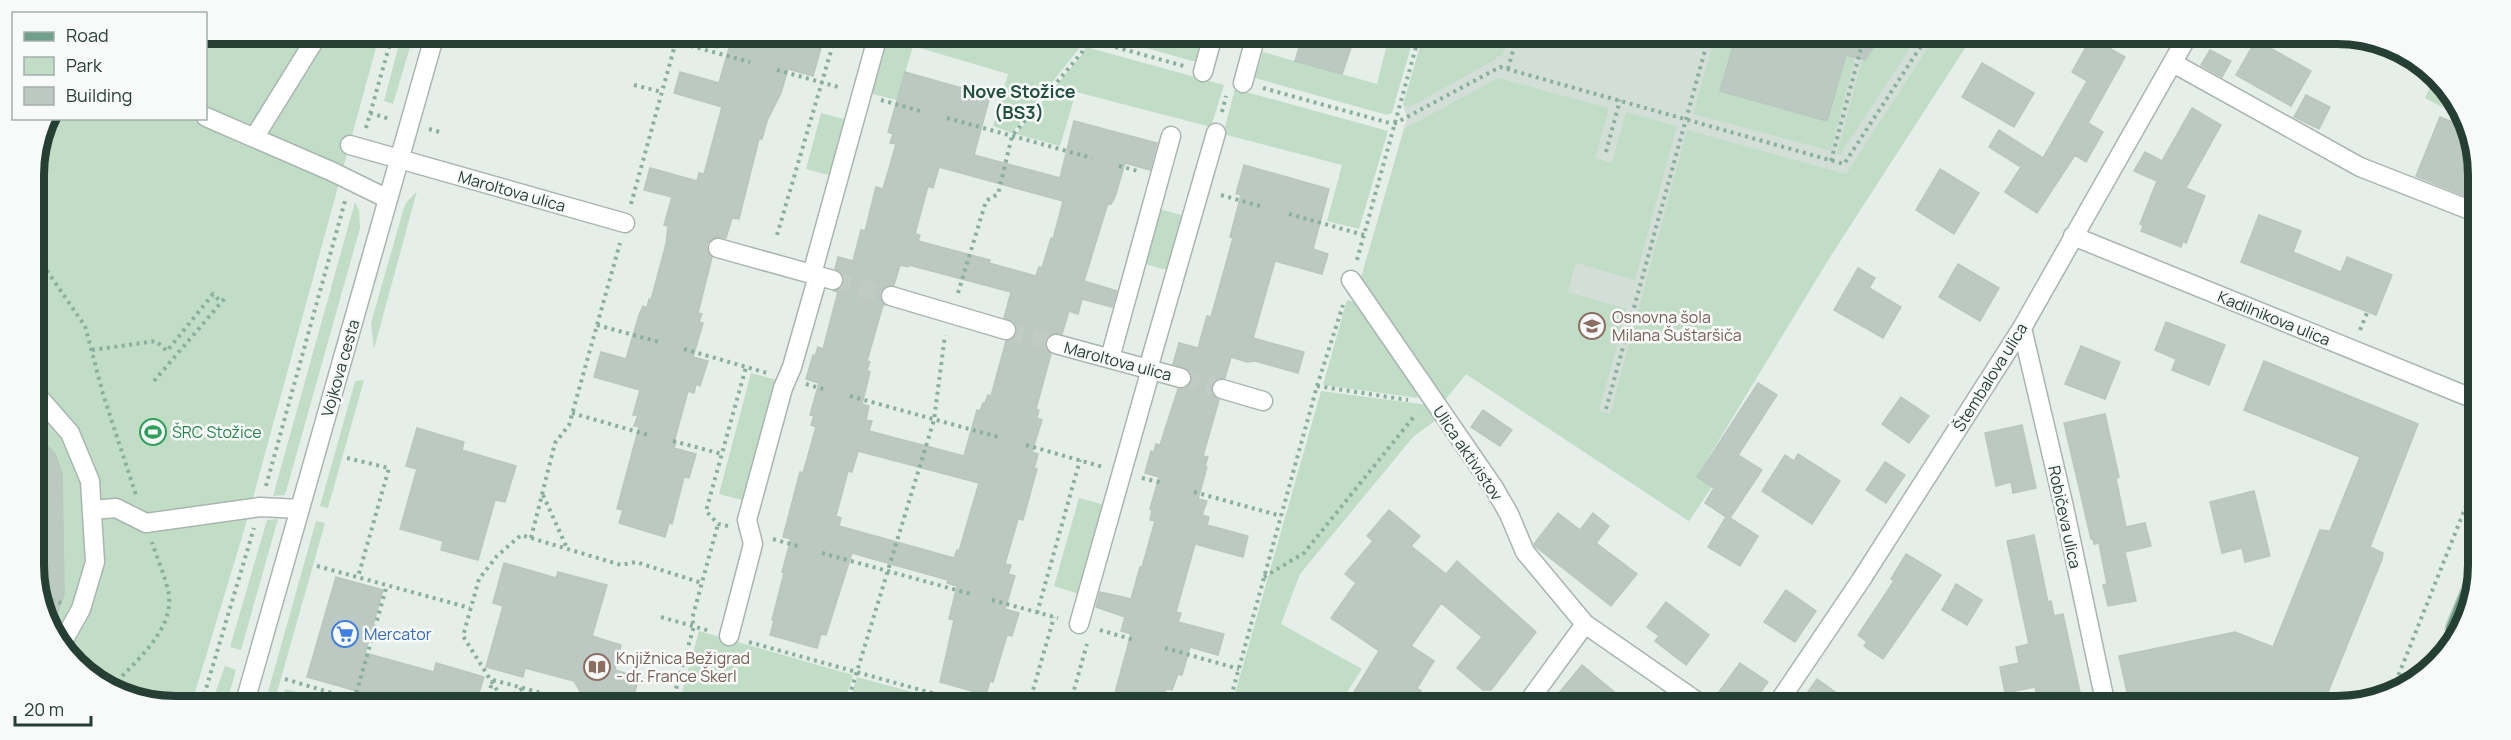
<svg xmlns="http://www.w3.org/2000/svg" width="2511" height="740" viewBox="0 0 2511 740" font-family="Manrope,sans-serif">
	<rect width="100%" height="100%" fill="#e6eee9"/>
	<path fill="#d4ded8" d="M1423 36 1972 37 1830 257 1697 476 1689 521 1466 374 1445 400 1361 278 1407 118 1403 105Z"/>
	<path fill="#c1ddc5" d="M206 33H380L245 527 192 702H138L74 665 36 593 33 165 45 118H206Z
		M402 33 414 34 393 104 384 101Z
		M681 34H722L718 49 679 40Z
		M884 35H1043L1081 46 1012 133 993 126 1008 74 913 46 897 100 872 94 886 41 882 40Z
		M1100 35H1203L1196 62Z
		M1389 36H1414L1392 113 1387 115 1255 78 1263 52 1377 84Z
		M1423 36H1509L1502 57 1497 56 1496 59 1410 107 1403 105Z
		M1715 36H1736L1721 91 1827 121 1846 56 1855 58 1831 151 1693 114Z
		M1880 37H1917L1840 155 1837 154 1862 59 1865 60Z
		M1935 37H1972L1830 257 1697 476 1712 487 1689 521 1466 374 1445 400 1361 278 1404 129 1498 78 1609 108 1595 158 1612 163 1626 112 1677 126 1635 280 1576 263 1568 292 1627 309 1599 411 1610 414 1687 130 1846 174Z
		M1086 47 1224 85 1211 127 1076 92 1060 146 1016 134 1084 52Z
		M2436 74 2437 75 2459 116 2425 98Z
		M1235 89 1388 131 1359 229 1327 221 1342 165 1223 134Z
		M821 113 847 120 832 176 806 169Z
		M417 191 374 349 371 323 403 211 406 203Z
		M355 202 359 210 360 228 285 495 273 496Z
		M1159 209 1185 216 1170 271 1145 264Z
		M1347 300 1362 304 1414 381 1418 398 1323 385Z
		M751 373 777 380 745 501 719 494Z
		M364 380 328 508 320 506 354 385 356 381Z
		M1321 391 1428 405 1440 417 1413 437 1300 574 1281 624 1362 669 1339 705 1232 704Z
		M1079 498 1105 505 1079 594 1054 586Z
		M278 519 241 650 230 647 267 520Z
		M316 521 325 523 274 703H265Z
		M699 631 853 675 844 704 679 703Z
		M225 666 236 670 227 702H212Z
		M857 677 956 704H849Z
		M285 689 328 700 325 703H282Z
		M523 692 563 703H509Z"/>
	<path fill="#bcc9c2" stroke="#b9c7bf" stroke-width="1.5" fill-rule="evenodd" d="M733 34H772L821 48 813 76 788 69 781 93 767 121 762 139H759L739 219 732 218 726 238 715 237 707 244V251L712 257 698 313 702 314 699 322 703 323 693 357 708 361 700 386 696 384 694 393 688 391 674 442H676L674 448 696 454 689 478 684 477 672 524 669 523 665 537 619 523 623 510 617 509 639 427 634 426 638 415H633L640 390 594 377 601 352 626 359 639 315 643 306 647 308 649 299 651 300 666 244 668 226 664 225 672 197 644 190 650 168 697 181 699 173 704 174 722 107 674 93 680 72 719 83Z
		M1303 35 1350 36 1348 41 1353 42 1342 74 1295 61Z
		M1736 36 1854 37H1880L1865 60 1846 55 1827 121 1720 91Z
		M2091 38 2125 57 2088 123 2103 132 2086 162 2075 155 2037 213 2005 192 2021 167 1989 147 1999 130 2043 158 2087 81 2072 72Z
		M2256 40 2311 71 2291 106 2236 75Z
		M2210 50 2231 61 2222 77 2201 65Z
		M1982 63 2034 93 2014 127 1962 97Z
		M905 72 990 96 974 155 1019 167 1060 178 1074 121 1157 143 1150 170 1125 163 1115 197 1111 204 1108 203 1084 281 1117 291 1112 307 1082 299 1078 314 1069 311 1062 334 1053 333 1045 340V347L1051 354 1036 409 1039 410 1037 418 1042 420 1032 452 1038 454 1034 469H1037L1023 520 1018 519 1005 564 1011 565 1008 574 1015 576 1005 609 1019 613 1012 636 1007 635 993 682 990 681 986 695 940 682 954 620 949 619 957 586 947 583 948 580 852 553 826 635 821 634 817 648 770 635 774 621 772 620 784 573 782 572 791 539 783 537 800 472 803 473 816 427 811 425 814 416 810 415 819 383 806 379 813 355 815 356 818 347 823 349 838 292 834 291 840 288 844 282 841 273 835 269 838 257 853 261 861 230 865 231 876 187 883 189 896 144 890 143 893 134 888 132ZM939 167 1063 201 1053 239 1051 238 1042 268 1039 267 1036 276 989 263 990 260 918 241 920 235 915 234 928 186 933 188ZM900 265 908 267 909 265 1011 292 1004 318 1014 323 1017 333 1013 339 1006 341 991 396 988 395 985 403H983L980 411 977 410 964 456 869 431 872 421 866 420 869 406 862 404 870 372 867 370 870 362 867 361 883 305H885L880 299V292L888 285H894ZM858 451 979 483 959 551 957 550 954 558 839 526 841 518 836 516 848 471 852 472Z
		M2306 95 2330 107 2319 129 2294 117Z
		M2192 108 2221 125 2186 188 2205 196 2186 243 2183 241 2181 247 2141 231 2143 226 2140 224 2157 181 2134 171 2145 152 2162 161Z
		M2440 117 2465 127 2475 147V200L2416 176Z
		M1244 165 1329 189 1313 249 1328 254 1322 274 1275 261 1253 338 1304 352 1298 373 1255 361 1247 362 1231 357 1225 378 1215 381 1211 386 1214 396 1219 400 1203 456 1208 457 1205 466 1207 467 1198 499 1207 501 1202 515 1209 517 1207 525 1248 536 1243 557 1195 544 1176 612 1181 613 1178 622 1224 634 1218 655 1190 647 1182 675 1178 674 1172 690 1166 689 1162 704H1112L1131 634 1121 631 1125 617 1096 607 1100 592 1131 599 1140 567H1142L1155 521 1150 520 1152 510 1150 509 1159 477 1145 473 1151 451 1154 452 1156 444 1160 445 1178 389H1184L1192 381V375L1189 370 1173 364 1179 343 1198 348 1207 316 1211 317 1233 238 1230 237 1241 195 1236 194Z
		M1940 169 1979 193 1954 234 1916 210Z
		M2259 215 2301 231 2293 252 2341 272 2347 257 2392 275 2376 315 2241 262Z
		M1958 264 1999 288 1980 321 1939 297Z
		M1858 268 1875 278 1869 288 1901 307 1883 338 1834 310Z
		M2166 322 2225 345 2209 385 2172 370 2176 359 2155 350Z
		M2081 346 2120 362 2105 399 2065 384Z
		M2264 361 2418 424 2370 547 2383 553 2382 559 2322 707 2130 706 2119 656 2235 632 2273 647 2320 530 2330 531 2360 457 2244 410Z
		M1758 383 1777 395 1738 455 1762 470 1730 518 1758 536 1740 566 1708 547 1726 517 1705 503 1714 488 1697 477Z
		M1901 397 1929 416 1909 443 1882 424Z
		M1483 410 1512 430 1500 446 1471 427Z
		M2105 414 2119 477 2116 478 2126 527 2145 523 2151 546 2125 552 2136 601 2108 606 2103 585 2107 584 2099 543 2094 544 2093 539H2091L2064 423Z
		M2022 425 2036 488 2013 493 2011 482 1996 486 1985 433Z
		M417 428 464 442 462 450 516 466 505 502 495 500 478 560 441 550 443 541 400 529 417 469 406 466Z
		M35 432 55 454 62 474 64 594 53 626 36 593Z
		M1798 454 1840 481 1812 524 1762 491 1785 455 1794 461Z
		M1885 462 1905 475 1886 503 1866 490Z
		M2254 491 2270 556 2245 562 2242 548 2222 553 2210 502Z
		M1389 510 1420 536 1411 546 1446 574 1457 561 1536 632 1491 690H1483L1457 668 1482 637 1441 603 1411 646 1434 661 1417 688 1421 691 1413 705H1346L1379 651 1331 618 1356 583 1345 574 1373 541 1367 536Z
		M1558 513 1580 530 1593 513 1609 526 1596 543 1637 574 1611 606 1535 546 1534 544Z
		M2034 535 2048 602 2051 601 2054 616 2063 614 2083 706H2039L2035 687 2005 693 2000 667 2019 663 2016 647 2029 644 2007 541Z
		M1906 554 1941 575 1883 659 1864 646 1867 642 1858 635 1894 581 1891 579Z
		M504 563 556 578 558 572 607 585 592 636 621 645 615 670 639 677 632 703H587L574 681 525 668 523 677 486 667 503 606 493 603Z
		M336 577 383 590 365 653 434 672 436 663 484 677 476 703H399L307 677Z
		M1956 584 1982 600 1967 625 1942 610Z
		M1786 590 1816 611 1795 642 1764 622Z
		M1666 602 1709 635 1686 665 1655 641 1659 636 1647 627Z
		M1740 663 1768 682 1751 706 1721 705 1719 692Z
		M1582 665 1630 705H1549Z
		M1817 679 1855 706H1798Z"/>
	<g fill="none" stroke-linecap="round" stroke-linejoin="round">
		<path stroke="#c0cbc5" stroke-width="18" stroke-dasharray="18 9" stroke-linecap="butt" d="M833 280 891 296
			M1006 330 1056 344
			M1181 378 1222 389"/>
		<defs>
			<path id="minor" d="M2173 63 2360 167 2475 212
				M1203 72 1213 35
				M1243 83 1256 35
				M206 117 333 172 388 199
				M254 138 319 33
				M350 145 625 223
				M2073 236 2474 399
				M718 248 833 280
				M812 274 878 35
				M1351 280 1494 488 1509 514 1525 552 1585 624 1702 705
				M891 296 1006 330
				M2022 328 2064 507 2106 706
				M1056 344 1181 378
				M1110 358 1171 136
				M1148 369 1216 133
				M1222 389 1263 401
				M35 393 70 433 90 481 95 562 81 609 62 643
				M92 510 116 508 146 523 260 507 300 509
				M1079 624 1151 369
				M729 636 753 544 747 520 783 388 792 367 818 276
				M245 702 435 34
				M1526 705 1585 624
				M1776 706 1861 580 2022 328 2187 37"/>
			<path id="major" d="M2455 629 2473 585"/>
		</defs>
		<use href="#minor" stroke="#a9b6af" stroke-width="21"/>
		<use href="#major" stroke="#c2c9c6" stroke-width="21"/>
		<path stroke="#89af9e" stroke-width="4" stroke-dasharray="3 4.5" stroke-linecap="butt" d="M658 34 677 39
			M1072 35 1184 66
			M676 42 750 62
			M1508 69 1517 36
			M777 70 842 88
			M634 85 662 92
			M1263 88 1393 124
			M881 100 920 111
			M1222 112 1226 96
			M370 113 390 119
			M947 118 1092 158
			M1394 124 1500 67 1844 164 1927 37
			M366 128 393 33
			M429 129 440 132
			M1606 152 1620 100
			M1831 161 1864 37
			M1119 166 1138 171
			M1221 195 1260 206
			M631 204 678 34
			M1289 214 1364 235
			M777 235 836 34
			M34 252 85 326 103 394 136 495
			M1357 260 1419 36
			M958 293 986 201 998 194 1012 136 1082 52 1086 35
			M597 325 659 342
			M2360 330 2367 313
			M684 349 767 373
			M92 350 156 341 167 351 213 294 221 302
			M154 381 225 298
			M806 384 826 390
			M1317 386 1408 400
			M850 396 998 437
			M1606 409 1709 36
			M572 413 648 435
			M673 441 722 454
			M1026 445 1103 467
			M347 458 389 468 358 577
			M1142 478 1163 483
			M266 486 345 201
			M1194 492 1281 516
			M543 495 567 548
			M728 526 718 524 706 511 746 367
			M531 538 555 443 569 425 620 243
			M773 539 801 547
			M822 553 971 594
			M317 566 470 608
			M1264 577 1304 553 1416 414
			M44 598 61 603
			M992 600 1058 618
			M1037 613 1080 460
			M661 617 710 631
			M1100 630 1134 640
			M749 642 971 704
			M1165 648 1239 669
			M285 679 352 699 351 703
			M493 680 579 703
			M112 687C134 662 173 632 169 595 166 578 157 558 152 542
			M2393 689 2474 486
			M352 699 357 691 387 585
			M202 702 254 528
			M488 703 492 680
			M501 703 523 688
			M505 703 463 636 479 579 497 556 521 535 621 565 636 562 702 583
			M672 703 694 626 692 619 718 524
			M847 704 934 420 945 335
			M1029 704 1054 617
			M1070 704 1087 644
			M1229 704 1317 386 1343 305"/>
		<use href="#minor" stroke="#fff" stroke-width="18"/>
		<use href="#major" stroke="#6ea08c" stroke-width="18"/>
	</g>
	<defs>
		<symbol id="school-ring" viewBox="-11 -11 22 22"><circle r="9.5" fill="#f7faf8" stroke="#8d6e63" stroke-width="1.5"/><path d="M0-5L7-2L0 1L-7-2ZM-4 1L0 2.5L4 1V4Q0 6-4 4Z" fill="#8d6e63"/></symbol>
		<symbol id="stadium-ring" viewBox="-11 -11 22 22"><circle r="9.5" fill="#f7faf8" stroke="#2e9e5b" stroke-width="1.5"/><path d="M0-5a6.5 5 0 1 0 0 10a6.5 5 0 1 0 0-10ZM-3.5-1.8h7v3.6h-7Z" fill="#2e9e5b"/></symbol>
		<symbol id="supermarket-ring" viewBox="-11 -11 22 22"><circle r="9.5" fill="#f7faf8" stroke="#3f7fe0" stroke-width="1.5"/><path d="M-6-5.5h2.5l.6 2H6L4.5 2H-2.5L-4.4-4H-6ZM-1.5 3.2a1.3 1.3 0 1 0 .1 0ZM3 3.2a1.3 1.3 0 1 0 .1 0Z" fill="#3f7fe0"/></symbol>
		<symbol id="library-ring" viewBox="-11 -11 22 22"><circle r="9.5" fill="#f7faf8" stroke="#8d6e63" stroke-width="1.5"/><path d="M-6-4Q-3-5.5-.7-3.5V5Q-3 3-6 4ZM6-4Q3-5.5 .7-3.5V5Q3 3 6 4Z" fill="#8d6e63"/></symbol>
	</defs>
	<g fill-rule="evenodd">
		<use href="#school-ring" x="1577" y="311" width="30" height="30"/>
		<use href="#stadium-ring" x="138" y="417" width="30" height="30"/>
		<use href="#supermarket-ring" x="330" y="619" width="30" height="30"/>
		<use href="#library-ring" x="582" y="652" width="30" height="30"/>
	</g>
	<g text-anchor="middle" stroke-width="5" stroke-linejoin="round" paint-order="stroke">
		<g font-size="16" fill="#263f35" stroke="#f7faf8">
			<text transform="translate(512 191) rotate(16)" y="6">Maroltova ulica</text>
			<text transform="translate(2274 318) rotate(22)" y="6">Kadilnikova ulica</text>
			<text transform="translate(1118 361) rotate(15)" y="6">Maroltova ulica</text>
			<text transform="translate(340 368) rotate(-74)" y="6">Vojkova cesta</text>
			<text transform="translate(1990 377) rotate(-58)" y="6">Štembalova ulica</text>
			<text transform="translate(1468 453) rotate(56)" y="6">Ulica aktivistov</text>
			<text transform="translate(2065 517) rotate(78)" y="6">Robičeva ulica</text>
		</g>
		<g font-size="16" fill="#785e54" stroke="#f7faf8" text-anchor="start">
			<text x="1612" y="323">Osnovna šola<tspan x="1612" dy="18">Milana Šuštaršiča</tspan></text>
			<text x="616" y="664">Knjižnica Bežigrad<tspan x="616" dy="18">- dr. France Škerl</tspan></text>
		</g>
		<g font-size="16" fill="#27864d" stroke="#f7faf8" text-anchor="start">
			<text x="172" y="438">ŠRC Stožice</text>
		</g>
		<g font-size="16" fill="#366cbe" stroke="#f7faf8" text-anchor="start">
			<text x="364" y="640">Mercator</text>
		</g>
		<g font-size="18" font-weight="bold" fill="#23503f" stroke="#f7faf8">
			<text x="1019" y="98">Nove Stožice<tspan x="1019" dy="21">(BS3)</tspan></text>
		</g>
	</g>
	<path d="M0 0H2511V740H0ZM175 44H2337A131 131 0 0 1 2468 175V565A131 131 0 0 1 2337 696H175A131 131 0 0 1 44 565V175A131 131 0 0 1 175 44Z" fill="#f7faf8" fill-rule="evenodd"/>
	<path fill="none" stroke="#263f35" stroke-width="8" d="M175 44H2337A131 131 0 0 1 2468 175V565A131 131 0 0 1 2337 696H175A131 131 0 0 1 44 565V175A131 131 0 0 1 175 44Z"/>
	<rect x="12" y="12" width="195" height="108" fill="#f7faf8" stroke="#a3afaa" stroke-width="1.5"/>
	<rect x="24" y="32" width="30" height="9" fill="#6ea08c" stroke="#a3afaa" stroke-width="1.5"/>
	<text x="66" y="42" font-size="18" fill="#263f35">Road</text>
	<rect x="24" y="57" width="30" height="18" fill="#c1ddc5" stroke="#a3afaa" stroke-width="1.5"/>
	<text x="66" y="72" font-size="18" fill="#263f35">Park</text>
	<rect x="24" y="87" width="30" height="18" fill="#bcc9c2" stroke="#a3afaa" stroke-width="1.5"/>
	<text x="66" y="102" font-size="18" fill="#263f35">Building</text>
	<path d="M15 716v9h76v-9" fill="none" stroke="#263f35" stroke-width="3"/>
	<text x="24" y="716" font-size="18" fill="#263f35" stroke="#f7faf8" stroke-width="4.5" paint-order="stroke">20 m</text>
</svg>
